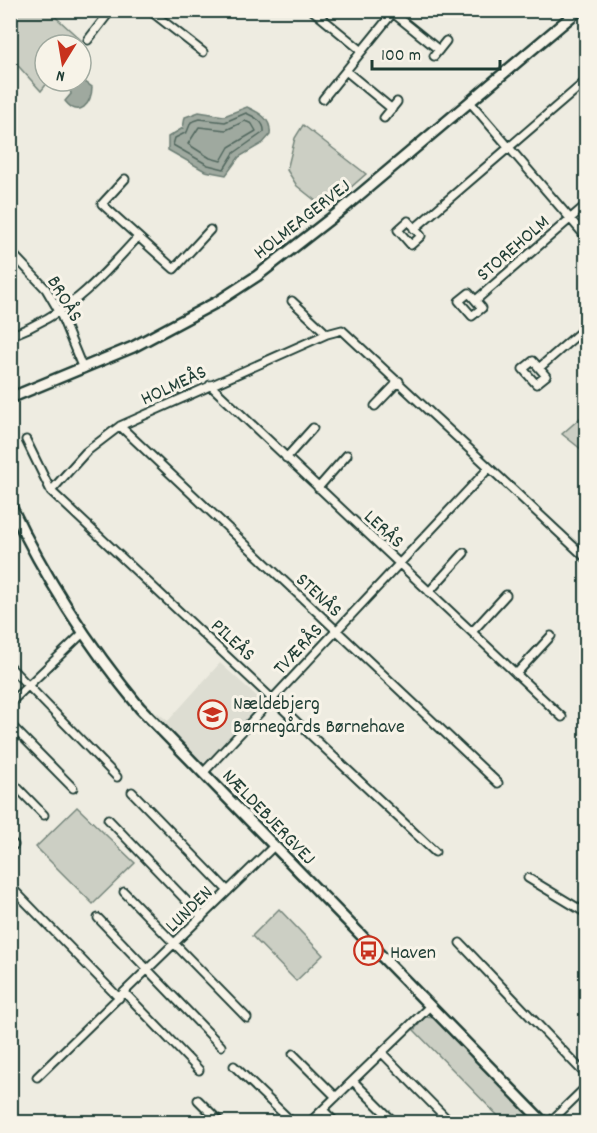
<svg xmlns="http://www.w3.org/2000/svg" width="597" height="1133" viewBox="0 0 597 1133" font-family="Dekko,sans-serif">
	<rect width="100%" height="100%" fill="#eeece1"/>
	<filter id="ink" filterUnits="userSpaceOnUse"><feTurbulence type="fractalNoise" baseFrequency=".0167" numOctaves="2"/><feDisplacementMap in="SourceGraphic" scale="12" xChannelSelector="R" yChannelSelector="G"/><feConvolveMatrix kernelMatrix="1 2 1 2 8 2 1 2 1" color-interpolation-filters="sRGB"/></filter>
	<g filter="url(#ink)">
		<path fill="#ddddd2" d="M220 663 262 701 208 761 200 763 155 715 158 713 168 721Z"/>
		<path fill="#cccfc4" stroke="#76867c" stroke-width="1.5" d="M11 10 49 11 82 41 79 45H45V81H49L41 91 11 58Z
			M303 125 366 174 326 209 297 186 287 170 295 138Z
			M586 413V453L562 434Z
			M77 807 135 863 93 904 36 847Z
			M279 909 323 955 296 981 252 936Z
			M425 1017 434 1018 536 1122H504L414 1030Z"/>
		<path fill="#9fa99f" stroke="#6c7e74" stroke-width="1.5" d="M81 79 92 87C92 104 79 119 65 101L71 94 69 85 72 81H81Z
			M247 107C260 113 272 119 270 135L263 143 239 157 226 175 205 171 168 150V137L183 128 185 117 199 112 224 116Z"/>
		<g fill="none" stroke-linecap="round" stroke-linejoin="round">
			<path stroke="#52685f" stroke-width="1.5" d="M246 113C255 117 265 122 264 132L234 153 224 169 208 165 173 145 175 138 187 132 191 122 200 119 225 122Z
				M245 121 252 124 256 131 229 147 221 161 210 158 188 144 199 127 226 130Z"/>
			<defs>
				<path id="minor" d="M149 10 203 52
					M312 10 362 51
					M518 11 519 10
					M393 13 439 50
					M88 40 111 10
					M434 56 446 41
					M346 71 392 109
					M323 99 395 10
					M470 102 586 237
					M384 118 397 102
					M10 137 14 133
					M125 179 102 204 174 269 210 230
					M408 221 421 236 411 245 398 230Z
					M414 229 586 81
					M10 251 46 289 60 313 83 369
					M469 293 482 308 472 316 459 301Z
					M476 300 586 205
					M292 301 327 334
					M10 336C71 312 95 284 138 237
					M533 361 546 376 536 384 523 369Z
					M539 368 586 327
					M210 385 562 717
					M375 406 399 381
					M120 426 498 783
					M26 440 51 491 435 852
					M286 458 313 428
					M318 488 347 455
					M51 491 86 452 120 426 327 334 342 330 586 558
					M429 592 464 553
					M472 632 506 595
					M10 667 117 777
					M516 674 551 636
					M10 703 83 633
					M10 724 73 788
					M203 773 489 468
					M10 780 44 815
					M132 792 228 891
					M108 819 202 917
					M10 841 14 845
					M528 878 586 913
					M10 886 119 998
					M124 892 247 1018
					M98 918 221 1046
					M460 943 586 1075
					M125 993 199 1070
					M382 1053 450 1122
					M293 1054 336 1097
					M234 1066 292 1122
					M37 1077 274 846
					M353 1081 394 1122
					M198 1100 220 1122
					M323 1110 335 1122
					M310 1122 430 1006
					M550 1122 586 1087"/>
				<path id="tertiary" d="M10 398 133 347 217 302 257 276 339 212 579 10
					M10 504C45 578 88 645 140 708L543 1122"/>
			</defs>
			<use href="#minor" stroke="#1f3d34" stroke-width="11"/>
			<use href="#tertiary" stroke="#1f3d34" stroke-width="14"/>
			<use href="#minor" stroke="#f7f3e8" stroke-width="7"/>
			<use href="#tertiary" stroke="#f7f3e8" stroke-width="9"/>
		</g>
	</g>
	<defs>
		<symbol id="school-ring" viewBox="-11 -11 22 22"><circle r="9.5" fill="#f7f3e8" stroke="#c8321e" stroke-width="1.5"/><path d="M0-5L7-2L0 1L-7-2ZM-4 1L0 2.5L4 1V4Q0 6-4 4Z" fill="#c8321e"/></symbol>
		<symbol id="bus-ring" viewBox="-11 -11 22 22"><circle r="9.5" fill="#f7f3e8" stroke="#c8321e" stroke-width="1.5"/><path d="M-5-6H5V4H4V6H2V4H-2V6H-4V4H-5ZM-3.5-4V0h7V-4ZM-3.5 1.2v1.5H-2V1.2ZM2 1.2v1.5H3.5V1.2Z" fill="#c8321e"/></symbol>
	</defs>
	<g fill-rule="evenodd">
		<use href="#school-ring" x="196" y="698" width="33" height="33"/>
		<use href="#bus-ring" x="352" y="934" width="33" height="33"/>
	</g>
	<g text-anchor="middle" stroke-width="6" stroke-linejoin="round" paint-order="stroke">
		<g font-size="20" fill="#1f3d34" stroke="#f7f3e8">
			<text transform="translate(301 218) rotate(-38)" y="7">HOLMEAGERVEJ</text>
			<text transform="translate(512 247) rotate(-41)" y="7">STOREHOLM</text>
			<text transform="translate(66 298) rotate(59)" y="7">BROÅS</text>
			<text transform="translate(173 384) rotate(-25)" y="7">HOLMEÅS</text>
			<text transform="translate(385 528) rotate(43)" y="7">LERÅS</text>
			<text transform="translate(320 594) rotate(43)" y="7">STENÅS</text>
			<text transform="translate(234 639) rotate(43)" y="7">PILEÅS</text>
			<text transform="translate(297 648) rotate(-47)" y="7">TVÆRÅS</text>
			<text transform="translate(270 816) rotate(46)" y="7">NÆLDEBJERGVEJ</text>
			<text transform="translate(188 908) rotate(-44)" y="7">LUNDEN</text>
		</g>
		<g font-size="20" fill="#1f3d34" stroke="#f7f3e8" text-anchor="start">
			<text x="233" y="709">Nældebjerg<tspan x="233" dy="23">Børnegårds Børnehave</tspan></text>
			<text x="390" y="958">Haven</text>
		</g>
	</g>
	<rect width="597" height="1133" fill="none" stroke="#f7f3e8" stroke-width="36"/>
	<rect x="18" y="18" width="561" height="1097" fill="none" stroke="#1f3d34" stroke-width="2" filter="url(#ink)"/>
	<g transform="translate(63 63) rotate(191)"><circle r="28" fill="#f7f3e8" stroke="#a1aaa0" stroke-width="1.5"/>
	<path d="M0-4.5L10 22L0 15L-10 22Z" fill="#c8321e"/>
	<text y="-9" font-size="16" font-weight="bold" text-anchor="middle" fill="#1f3d34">N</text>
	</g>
	<path d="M372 60v9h128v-9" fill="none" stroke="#1f3d34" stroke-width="3"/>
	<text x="381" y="60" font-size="18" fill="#1f3d34" stroke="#f7f3e8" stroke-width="4.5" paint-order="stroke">100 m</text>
</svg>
